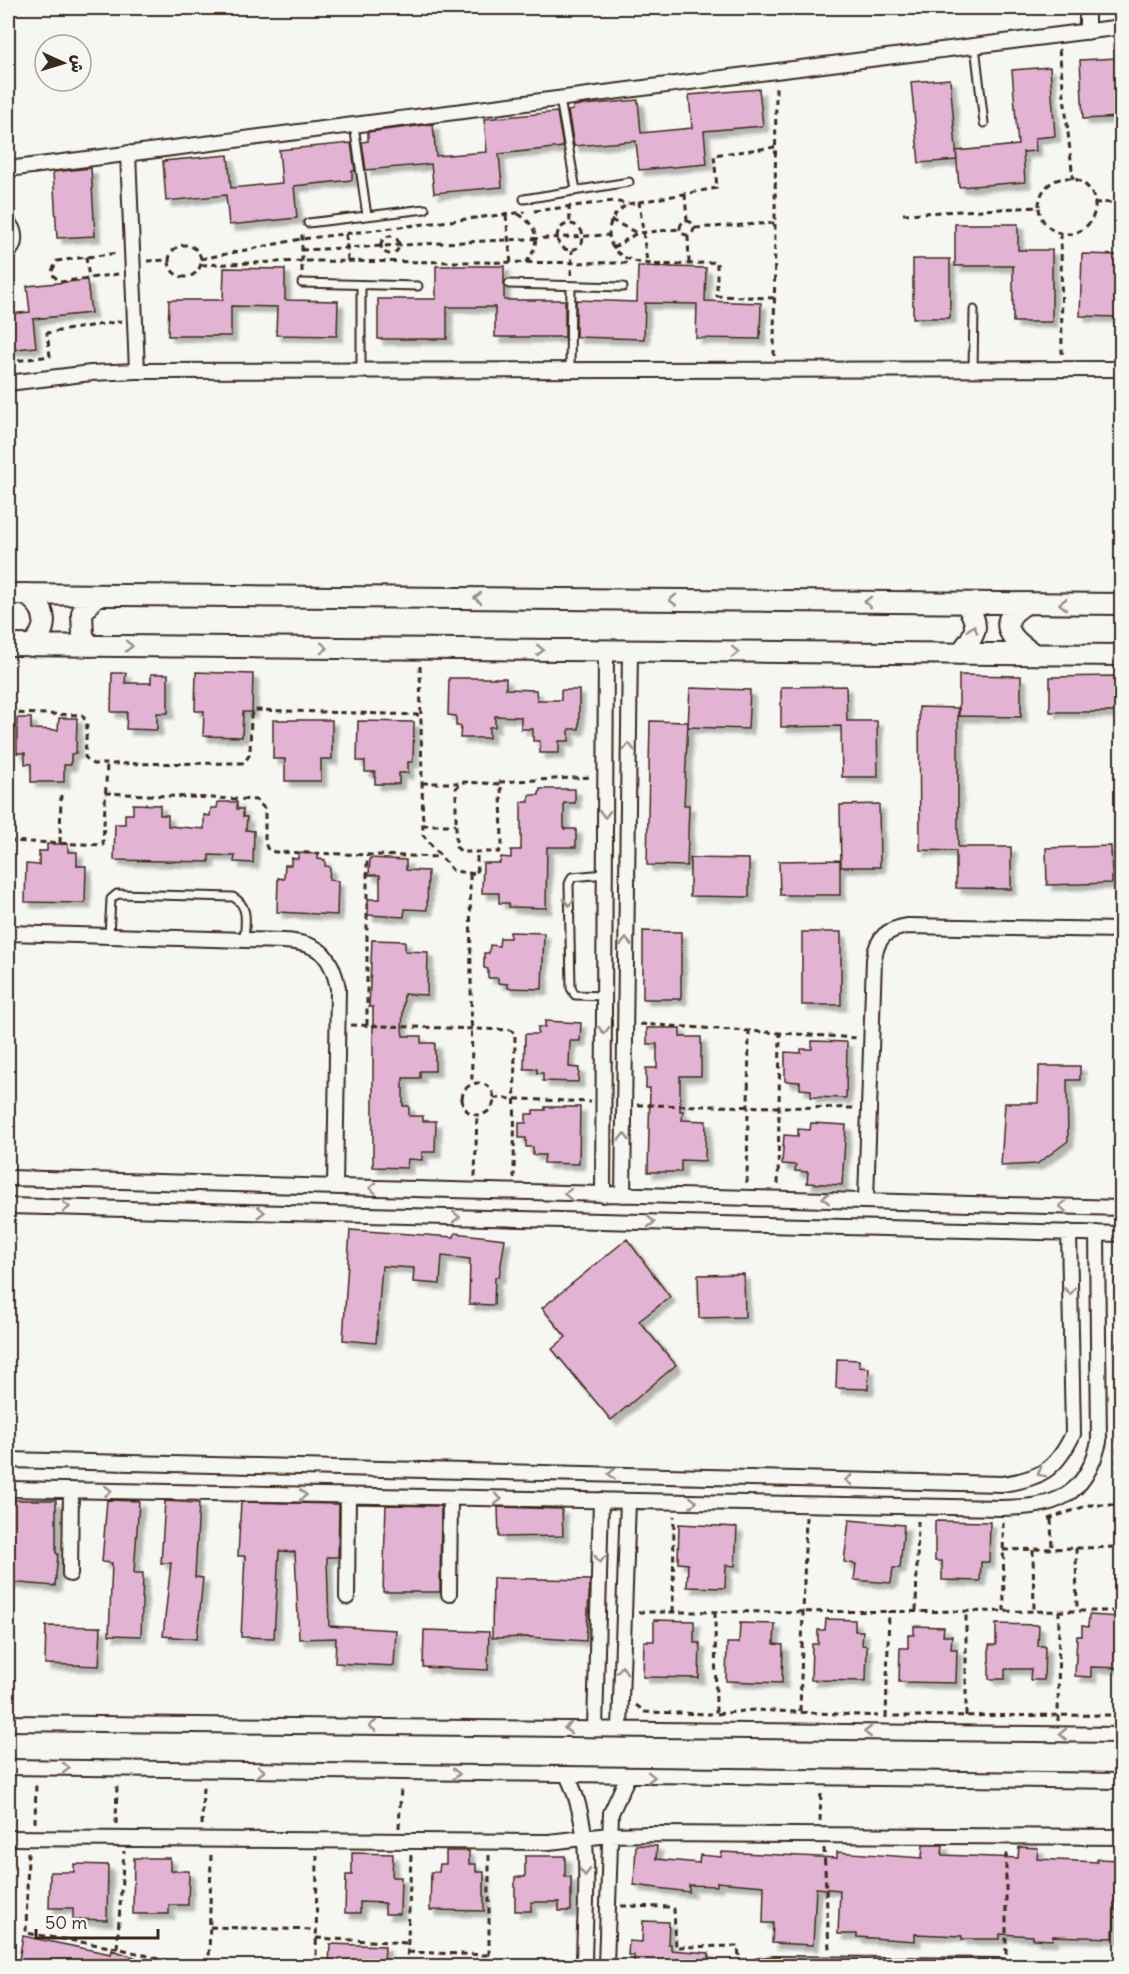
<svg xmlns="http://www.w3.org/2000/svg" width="1129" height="1974" viewBox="0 0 1129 1974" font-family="Delius,'Playpen Sans Arabic',sans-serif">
	<defs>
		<filter id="shadow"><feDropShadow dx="5.5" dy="5.5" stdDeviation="1.5" flood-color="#0004"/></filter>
	</defs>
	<rect width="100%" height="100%" fill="#f6f6f2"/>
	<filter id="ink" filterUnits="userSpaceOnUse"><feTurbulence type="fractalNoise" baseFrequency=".0167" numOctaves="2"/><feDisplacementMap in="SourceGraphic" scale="12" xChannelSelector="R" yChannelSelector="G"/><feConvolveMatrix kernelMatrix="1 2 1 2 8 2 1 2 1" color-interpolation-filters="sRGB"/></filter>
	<g filter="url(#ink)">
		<path fill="#e3b3d3" stroke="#3b2a1e" stroke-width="1.5" filter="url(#shadow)" d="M1118 58 1121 117 1083 119 1080 60Z
			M1050 67 1055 136 1035 138 1036 151 1023 152 1025 182 959 187 956 151 1018 145 1012 70Z
			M950 79 957 160 919 163 911 82Z
			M759 89 763 126 704 131 707 164 639 170 636 141 574 146 568 111 573 110V106L638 100 641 133 692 128 689 95Z
			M557 112 563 147 499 154 502 187 434 193 431 164 366 170 362 142 368 141V132L433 124 436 156 487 152 484 119Z
			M351 143 355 171H352V180L294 186 297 218 229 225 226 195 166 201 163 161 228 155 231 188 282 183 279 150Z
			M91 168 95 236 57 238 53 172Z
			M955 224H1018V250H1052V322H1013V266H955Z
			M1082 254 1121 255 1119 317 1080 316Z
			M913 259H950V318H913Z
			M436 266H504V300H565V337H495V307H447V339H378V299H436Z
			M638 266 706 268 705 301 761 303 760 339 696 338 697 304 645 303 644 339 576 337V300L637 302Z
			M224 268 285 269V300L338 301 337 336 276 335 277 307 231 306V336H168L169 300H223Z
			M87 280 91 313 33 319 36 347 8 350V314L30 312 27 286Z
			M196 672 253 674 252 712H243L242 737 203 736 204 711H195Z
			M112 673H126L125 683H151V674H168V713H157V730L126 729 127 712H111Z
			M959 675 1021 676V717L959 716Z
			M1115 676V712H1050V677Z
			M449 678H506V689L536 690 537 700H561V690H579V729H569V741H559V753H540V741H533V729H521V717L495 716V727H489V738H460L461 726H456V716L448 715Z
			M846 686 847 721H877L878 777H842L841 726 781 727V687Z
			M690 688 750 690 748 729 688 727Z
			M919 707 958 708V847H1011V889L956 888V851L920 850Z
			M17 718H31V729L58 730 59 718H77L76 753 71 754V765H64V782H31V764H25V753H17Z
			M273 720H332V759H321V781H285V759H273Z
			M358 721 414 722 413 762H408V773H399V784H375V772H365V761H357Z
			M650 721 688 722 684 805H689L687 866 647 865Z
			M540 789H575V803H564V829H576V847H547L546 908 509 907V903H499V893H482L483 863H500L501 857 511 858V850H521V802H529V795H539Z
			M218 802H237V809H243V817H247L246 830 254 831 253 863 234 862 235 856 209 855V862L114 860 115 824H125V814H133V804L160 805V815H168V826L204 829V815L210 816 211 808H217Z
			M879 804 880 867H841L840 805Z
			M47 844H68V852H77V866H86L85 903 25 902 26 864 39 865V851H47Z
			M1111 846 1112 883 1047 885 1046 848Z
			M298 853 318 854V859L325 860V866L330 867 329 880 338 881 337 915 277 912 278 878 284 879 285 865H291V858L298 859Z
			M370 858 406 860V870L428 871 427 910 405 909 404 917 368 915V899H380V875H369Z
			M690 858 749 859V897L690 896Z
			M840 860V895H780L779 861Z
			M643 931 681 932V999H643Z
			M510 932 544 933 542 989 508 988V984L498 983V978H488V969L484 968V953H489L490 945 499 946 500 938H510Z
			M802 932H841V1005H802Z
			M372 940 405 941V951L428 952 427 995 404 994 402 1029 403 1036H421V1043H435V1071H420V1078H403V1106H409V1116H423V1121H436L435 1152H422V1160L408 1159 407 1168 373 1167V1007H369Z
			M545 1021 581 1023 580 1041H570L569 1067 579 1068 578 1082 543 1081V1073H537V1069H524L525 1034H538V1027H545Z
			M647 1028H680V1037H701V1076H680V1111H683L682 1120 706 1121 705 1161 681 1160V1172H648L650 1088H646V1068H657V1044H647Z
			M812 1041 847 1042 846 1098 811 1097V1090L800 1089V1082L785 1081V1052L801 1053V1049H812Z
			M1039 1066H1080V1080H1067L1068 1141 1037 1164 1001 1166 1005 1103H1038Z
			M545 1107H580L579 1164 544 1163 545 1155H533V1147H526V1138H519V1123H526V1114H533V1110H545Z
			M811 1123 846 1125 842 1185 807 1183 808 1172 795 1171 796 1165 782 1164 784 1135 798 1136V1129L810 1130Z
			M350 1230 454 1237 455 1233 505 1239 499 1277H495L494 1305 469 1304 470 1259 442 1256 440 1284 413 1282 414 1268 382 1266 376 1343 343 1340Z
			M627 1239 670 1297 639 1321 676 1365 611 1420 552 1349 566 1337 542 1308Z
			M744 1274 745 1317 699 1318 698 1275Z
			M837 1359 859 1360V1367L869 1368 868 1389 836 1388Z
			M8 1500H56V1553L58 1554 55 1586 8 1582Z
			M107 1500 139 1501 134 1573H143L141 1636 109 1635 112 1563 102 1562Z
			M165 1501 199 1503 195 1577 203 1578 197 1639 163 1636 171 1563H161Z
			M241 1502 339 1504 338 1557H327L329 1626 396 1630 394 1666 335 1663 336 1638 299 1639 295 1552 279 1551 274 1638 241 1637 245 1556H238Z
			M386 1505 441 1506 440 1592H383Z
			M498 1507 562 1509 563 1536 499 1537Z
			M849 1520 904 1525 900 1568H893L891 1583 854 1580 856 1564 844 1562Z
			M935 1521 990 1522 989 1562H981L980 1581 942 1580V1561H935Z
			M679 1524 737 1527 735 1566 726 1565 725 1588 687 1587 688 1564 678 1563Z
			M493 1578 590 1580 586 1641 528 1637 492 1638Z
			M1089 1615 1120 1617 1122 1668 1091 1667V1677L1075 1676 1077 1636H1082V1626L1088 1627Z
			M826 1619 855 1620V1631H863L862 1645 867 1646 866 1681 811 1680 812 1644H818V1630H825Z
			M654 1620 694 1621V1643H700L699 1678 643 1677 644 1641H654Z
			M740 1623 775 1624 774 1644 783 1645 782 1683 726 1681 727 1643H739Z
			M996 1624 1039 1625 1038 1646H1045L1044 1680H1030L1031 1669H1005V1679H989V1645H996Z
			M46 1626 101 1627 99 1666 45 1664Z
			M914 1626 944 1627 943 1636H952L951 1649H957L956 1683 899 1682 900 1648H908V1635H914Z
			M424 1630 489 1632 488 1670 423 1667Z
			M636 1845 657 1846 656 1859 699 1863 700 1855 721 1857 722 1852 837 1858V1852L922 1858 923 1845H943L942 1855 1018 1858 1019 1847 1038 1848 1037 1859 1097 1862V1859L1122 1860V1888L1116 1887 1113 1938 1053 1936 1052 1940 1033 1939V1936L1000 1934V1939H962V1936L915 1934V1941L857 1937V1934H838L840 1890 816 1888 813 1945 772 1943 773 1923H763L764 1886 717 1882V1886L689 1885V1892L634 1885Z
			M446 1851H469V1864H476V1872H484V1911L430 1910 431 1872H439L440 1864H446Z
			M352 1853 393 1854 392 1877H401L400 1914H385V1903L360 1902V1913H345L346 1875H352Z
			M525 1856H565V1877H571V1911H559V1902H531V1911H515V1877H525Z
			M134 1858H170V1871H189L188 1905H169V1914H133Z
			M74 1864 108 1865 107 1920 73 1919V1908H49L50 1872H74Z
			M643 1921 669 1922 668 1944H671V1950L709 1953 708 1966H634V1955H628L629 1941 642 1942Z
			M23 1936 111 1954 112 1950 155 1964V1966H18Z
			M330 1944 385 1946 384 1966H329Z"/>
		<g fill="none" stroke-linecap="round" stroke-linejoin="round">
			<defs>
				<path id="lane" d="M975 46 984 123
					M560 99 576 190
					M354 125 367 216
					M524 199 629 182
					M8 218C21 229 21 247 8 257
					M308 223 425 209
					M302 283 418 286
					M509 284 623 287
					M570 370 571 286
					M973 370 974 310
					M361 371V285
					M109 936 111 899 117 894 233 897C250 906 245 924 244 940
					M604 996 575 995 571 988 569 884 572 877 605 874"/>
				<path id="street" d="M1087 8V32
					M128 153 137 371
					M8 169 1122 27
					M8 383 91 373 137 371 1122 369
					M8 933 284 941C319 943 331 954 338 988L335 1187
					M8 1178 1122 1208
					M603 1195 606 651
					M623 1195 630 651
					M866 1199 874 959C877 937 887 929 908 926L1122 930
					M8 1206 1122 1234
					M8 1460 1002 1484C1040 1479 1056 1470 1073 1434L1069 1232
					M8 1489 1002 1508C1055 1507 1085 1498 1099 1442L1097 1233
					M70 1574 71 1490
					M449 1594 450 1498
					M347 1597 348 1496
					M8 1723 1122 1735
					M595 1728 601 1500
					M620 1728 628 1501
					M8 1767 1122 1781
					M567 1775C596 1834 584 1903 584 1966
					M8 1838 549 1842 609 1835 652 1834 1122 1837
					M606 1966 611 1813 628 1776
					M759 1966 775 1964 1002 1966"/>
				<path id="secondary" d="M8 594 1122 604
					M25 594C48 607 50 628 31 646
					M1027 603C994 621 1010 639 1034 654
					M8 645 1122 655
					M90 646 83 636 82 613 96 595
					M959 654C977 635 981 624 965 603"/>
			</defs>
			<use href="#lane" stroke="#3b2a1e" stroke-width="11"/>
			<use href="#street" stroke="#3b2a1e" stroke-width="18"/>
			<use href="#secondary" stroke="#3b2a1e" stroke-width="24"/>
			<path stroke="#3b2a1e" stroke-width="3" stroke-dasharray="6 4.5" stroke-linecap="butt" d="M1059 49 1073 179
				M1039 206a28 28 0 1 1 56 0a28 28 0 1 1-56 0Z
				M685 194 687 221
				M639 201 647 262
				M1094 203 1122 202
				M569 205 570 224
				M534 211 614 201 628 204
				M518 214C539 225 541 246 525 264
				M903 214 1039 207
				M506 215 511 264
				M611 220 637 233
				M680 228a7 7 0 1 1 14 0a7 7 0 1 1-14 0Z
				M557 237a13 13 0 1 1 26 0a13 13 0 1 1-26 0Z
				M695 228 775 223
				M1061 233 1062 354
				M346 234 348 262
				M688 236 689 263
				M381 245a9 9 0 1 1 18 0a9 9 0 1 1-18 0Z
				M169 261a16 16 0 1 1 32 0a16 16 0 1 1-32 0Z
				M613 248 637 233 680 229
				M301 250 608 235
				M86 257 89 278
				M201 259 301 239 525 212
				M147 261 169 260
				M201 265 302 261 630 263
				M302 272V231
				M118 274 60 282 51 273 57 261 118 253
				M571 275 572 250
				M774 298 717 296V262C689 263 609 276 609 233 609 219 617 211 628 204L717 188 714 155 776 147
				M774 356 776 84
				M8 362 50 356 47 333 122 321
				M420 666 423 835 453 871 477 874V852
				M8 713 82 715 87 723 85 757 93 764 244 763 250 754 251 715 255 710 421 715
				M462 782 501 784 502 846 499 852H462L456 847V788Z
				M499 782 592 777
				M422 783H458
				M105 793 256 800 265 809V843L268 850 275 852 440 857
				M422 825H456
				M8 841 103 845 107 764
				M60 843 61 793
				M8 866 10 784
				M470 874 472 1084
				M640 1024 858 1038
				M351 1025 510 1030 515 1033 514 1178
				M367 1025V855
				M462 1099a16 16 0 1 1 32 0a16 16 0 1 1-32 0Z
				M494 1098 591 1102
				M637 1105 855 1108
				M475 1177 477 1115
				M747 1183 749 1031
				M778 1184 780 1033
				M1048 1519 1089 1505H1122
				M1051 1519 1052 1549
				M1003 1522 1004 1611
				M1076 1548 1077 1611
				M1003 1550 1118 1547
				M1033 1550 1034 1611
				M916 1611 918 1520
				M1118 1611 1117 1342 1122 1338
				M638 1612 1122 1611
				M673 1612 674 1516
				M715 1612 716 1716
				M636 1705 645 1712 711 1714
				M800 1711 806 1517
				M717 1714 754 1710 878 1716
				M894 1716 1122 1715
				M966 1716V1612
				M886 1718 889 1611
				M1058 1721 1059 1611
				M820 1821 821 1792
				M35 1823 36 1782
				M116 1824 117 1783
				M202 1825 203 1784
				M399 1828 401 1787
				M824 1848 829 1949
				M28 1852 26 1933 117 1948 187 1966
				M621 1906 671 1907 674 1909 676 1947 738 1946 740 1966
				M210 1927 316 1930
				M316 1938 407 1943
				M117 1948 124 1851
				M408 1952 489 1955
				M1006 1954V1850
				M490 1961 570 1962
				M209 1966 211 1853
				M316 1966 317 1854
				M407 1966 411 1855
				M489 1966V1854"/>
			<use href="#lane" stroke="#f6f6f2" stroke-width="7"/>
			<use href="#street" stroke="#f6f6f2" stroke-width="14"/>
			<use href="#secondary" stroke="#f6f6f2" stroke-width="20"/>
		</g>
		<defs><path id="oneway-chevron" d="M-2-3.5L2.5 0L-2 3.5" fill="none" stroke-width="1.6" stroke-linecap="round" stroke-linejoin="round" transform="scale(1.5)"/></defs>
		<g stroke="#989088">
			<use href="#oneway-chevron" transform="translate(478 598) rotate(-180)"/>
			<use href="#oneway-chevron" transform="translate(673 600) rotate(-180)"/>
			<use href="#oneway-chevron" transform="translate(868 602) rotate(-179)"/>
			<use href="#oneway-chevron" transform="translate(1063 604) rotate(-179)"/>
			<use href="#oneway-chevron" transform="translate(973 629) rotate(-76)"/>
			<use href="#oneway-chevron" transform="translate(129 646) rotate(1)"/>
			<use href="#oneway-chevron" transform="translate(324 648) rotate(1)"/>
			<use href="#oneway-chevron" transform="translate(540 650) rotate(1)"/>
			<use href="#oneway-chevron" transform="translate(735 652) rotate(1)"/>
			<use href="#oneway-chevron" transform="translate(629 747) rotate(-89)"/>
			<use href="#oneway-chevron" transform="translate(605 814) rotate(90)"/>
			<use href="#oneway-chevron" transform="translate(569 902) rotate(89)"/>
			<use href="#oneway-chevron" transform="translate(626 942) rotate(-89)"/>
			<use href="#oneway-chevron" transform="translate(604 1030) rotate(90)"/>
			<use href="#oneway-chevron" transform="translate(624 1137) rotate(-89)"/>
			<use href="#oneway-chevron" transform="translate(373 1188) rotate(-178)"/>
			<use href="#oneway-chevron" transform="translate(568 1194) rotate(-178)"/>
			<use href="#oneway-chevron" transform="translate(826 1198) rotate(-179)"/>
			<use href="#oneway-chevron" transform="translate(1063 1206) rotate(-178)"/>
			<use href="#oneway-chevron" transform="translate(66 1207) rotate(1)"/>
			<use href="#oneway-chevron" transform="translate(261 1212) rotate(1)"/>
			<use href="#oneway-chevron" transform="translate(456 1217) rotate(1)"/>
			<use href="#oneway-chevron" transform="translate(651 1222) rotate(1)"/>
			<use href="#oneway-chevron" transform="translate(1070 1291) rotate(88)"/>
			<use href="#oneway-chevron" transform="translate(1041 1473) rotate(151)"/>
			<use href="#oneway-chevron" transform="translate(612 1474) rotate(-179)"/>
			<use href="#oneway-chevron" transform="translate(849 1480) rotate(-179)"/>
			<use href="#oneway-chevron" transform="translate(108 1491) rotate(1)"/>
			<use href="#oneway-chevron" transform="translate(303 1495) rotate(1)"/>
			<use href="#oneway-chevron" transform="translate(498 1499) rotate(1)"/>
			<use href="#oneway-chevron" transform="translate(693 1502) rotate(1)"/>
			<use href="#oneway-chevron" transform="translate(600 1559) rotate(92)"/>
			<use href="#oneway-chevron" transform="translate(622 1670) rotate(-88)"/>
			<use href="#oneway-chevron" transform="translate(373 1726) rotate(-180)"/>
			<use href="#oneway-chevron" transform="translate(568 1728) rotate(-180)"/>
			<use href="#oneway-chevron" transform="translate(868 1732) rotate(-179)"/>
			<use href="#oneway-chevron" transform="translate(1063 1734) rotate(-179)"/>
			<use href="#oneway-chevron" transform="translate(66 1768) rotate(1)"/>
			<use href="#oneway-chevron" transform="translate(261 1771) rotate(1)"/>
			<use href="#oneway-chevron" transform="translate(456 1774) rotate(1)"/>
			<use href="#oneway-chevron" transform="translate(651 1777) rotate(1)"/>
			<use href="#oneway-chevron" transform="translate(585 1872) rotate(91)"/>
		</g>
	</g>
	<rect width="1129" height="1974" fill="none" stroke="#f6f6f2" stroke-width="30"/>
	<rect x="15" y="15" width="1099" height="1944" fill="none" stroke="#3b2a1e" stroke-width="2" filter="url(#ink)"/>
	<g transform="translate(63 63) rotate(94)"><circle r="28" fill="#f6f6f2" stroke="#aba49d" stroke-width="1.5"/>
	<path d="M0-4.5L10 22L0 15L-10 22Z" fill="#3b2a1e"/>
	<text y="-9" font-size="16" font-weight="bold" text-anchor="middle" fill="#3b2a1e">ش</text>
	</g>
	<path d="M36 1929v9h122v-9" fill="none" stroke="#3b2a1e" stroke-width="3"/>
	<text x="45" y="1929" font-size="18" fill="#3b2a1e" stroke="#f6f6f2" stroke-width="4.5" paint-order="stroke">50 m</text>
</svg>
